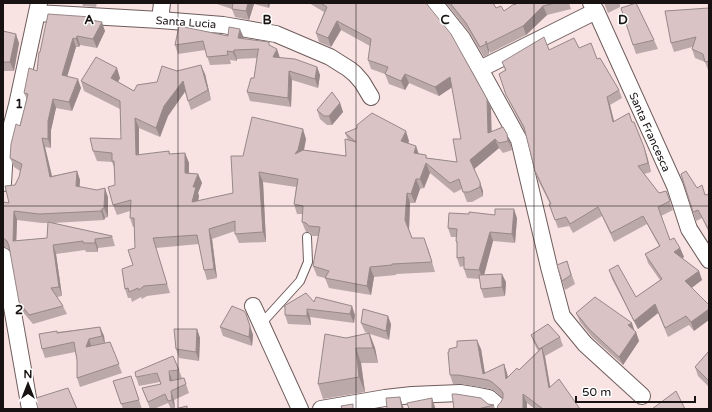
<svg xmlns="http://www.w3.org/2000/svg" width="712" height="412" viewBox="0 0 712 412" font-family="'Varela Round',sans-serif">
	<rect width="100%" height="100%" fill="#f8e2e2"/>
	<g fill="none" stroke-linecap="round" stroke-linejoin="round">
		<defs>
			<path id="lane" d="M261 324 300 281 308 262 307 237"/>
			<path id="street" d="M434 3 462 38 480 69 519 140 549 267 562 316 585 344 642 396
				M591 3 596 11 675 186 689 229 709 260
				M37 13 160 20 223 25 276 34 330 57 349 69 355 74 362 82 371 97
				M160 20 162 3
				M480 69 596 11
				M3 183 5 151 17 105 39 3
				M3 256 30 409
				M253 306 300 409
				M321 409 385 398 412 395 460 393 479 396 489 398 497 405"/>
		</defs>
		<use href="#lane" stroke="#6f5c5c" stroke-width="10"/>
		<use href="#street" stroke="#6f5c5c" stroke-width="18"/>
		<use href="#lane" stroke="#fff" stroke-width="8"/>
		<use href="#street" stroke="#fff" stroke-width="16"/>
	</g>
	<path fill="#bba8a9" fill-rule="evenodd" d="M82 3H97L96 7 83 6Z
		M214 3H270L269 8 254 4 249 20 235 17 232 9Z
		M309 3H426L487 99 491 108V132L503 127 510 143 512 150 503 153 499 148 474 169 483 191V196L472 202H467L462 189 454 193 430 173 424 188 420 189 415 203H410L409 229 412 238 428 248 435 272 396 274V275L374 277 371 295 329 288 325 278 317 276 313 266 318 236H312L310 232H306L302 222 303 214H297L294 204 296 187 263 182 266 242 239 243 235 234V231L212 239 217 278 207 280 204 270 199 244 156 248 170 293 147 296 142 299 141 297 132 302 131 298H128L125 289 133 265 135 248 134 227H133L130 218V211L117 215 113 205 115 185V170L112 162 97 161 93 151 121 139 120 109 84 91 81 81 120 78 118 82 134 91 157 82 177 71 205 74 211 100 191 110 185 92 168 116 160 137 139 128V155L169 151 170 154 185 153 189 163V173L198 174 202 183 198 193 199 196 198 201 233 193 243 156 306 139 304 150 346 156 348 140 345 133 409 141 408 144 416 146 419 154 426 155 427 158 457 162 461 139 452 87 439 96 409 83 405 90 389 84 385 74 371 69 368 60 370 46 341 30 331 47 319 42 316 33 324 12Z
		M446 3H493L496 8 504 11 517 3H569L571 9 547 15 526 35 490 53 489 50V54L484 57 469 32Z
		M604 3H620V7L608 13Z
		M709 8V70H708L705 62 695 58 692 49V47L674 52 671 43Z
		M91 17 93 20 105 31 97 48 80 45 79 47H76L67 76 81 88 72 111 56 108 51 130V148L45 147 52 176 77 171 80 180 79 187 108 197V217L105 218 104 220 53 223 112 236 115 246 98 248V252H86L85 250 56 254 62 296 57 297 63 306 67 314 33 324 22 311 19 302 10 250 6 247H3V202L9 203 15 185 19 177 20 171 14 167 10 158 27 100 24 93 37 71 40 52ZM17 220 42 223H48L47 238 16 241Z
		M3 31 19 43 14 71H3Z
		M228 36 243 38 270 46 280 58 317 67 320 75 318 88 292 80 291 107 250 101 247 92 254 78 257 58 237 59V61L230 60 231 64 210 65 205 50 178 54 175 45Z
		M654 40 658 49 636 54 633 45Z
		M579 48 597 59 619 90 622 98 610 105 614 121 632 122 644 147 647 156 651 172 644 174 659 193 666 191 673 210 661 216 670 240 680 248 684 257 682 258 699 271 702 280 692 287 694 331 689 325 668 337 658 313 638 329 612 279 609 270 636 297 660 280 648 263 645 254 659 246 647 224 614 242 602 216 573 233 569 226 558 228 549 204H550L538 180 535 171 525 132 510 103 499 74 505 70 502 62 549 50Z
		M340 103 343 112 332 125H327L320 119 317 110Z
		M697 188 705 195 709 194V233L702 218 696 221 693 212Z
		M517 218 515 243 493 241 484 275 506 282 505 296 484 298 481 289 480 279 467 278 464 269V266L460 267 457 258V244L456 241V237H451L448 228Z
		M567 261 575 284 565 290 562 281Z
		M314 302 355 315 354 323 310 317 311 325 288 324 285 315V309L284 306Z
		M576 313 636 332 639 341 623 365 592 337 580 322Z
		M246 314 253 335 252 346 223 336 220 327Z
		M361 323 391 324 389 340 370 334 375 348 378 363H361L365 392 323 399 318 384 346 338 368 333 365 332Z
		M100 327 104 336 105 343 110 342 122 373 80 387 77 378V360L75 352 45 358 42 349 57 332Z
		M197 329 200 338 199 361 179 358 176 349Z
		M531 335 560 337 563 346 545 356 550 387 580 409H535L527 403V409L501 402 503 398 495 391 491 389 461 384H453L450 375 481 349 485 374 504 364 507 373 508 377 519 370 538 351 534 343Z
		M709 351V387L698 376 695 367Z
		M179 370 182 378H184L189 393 174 400 175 409H171L168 403 154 409H150L142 388 161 384 160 382 139 386 136 377Z
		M131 376 142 409H123L113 381Z
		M488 404 494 405 495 409H454Z"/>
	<path fill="#988889" d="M248 3H253L254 4 249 20 246 11Z
		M267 3H270L269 8Z
		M543 6 547 15 526 35 523 26Z
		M337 21 341 30 331 47 328 38Z
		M102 22 105 31 97 48 93 39Z
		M240 29 244 38H238Z
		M16 34 19 43 14 71 10 62Z
		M77 36 80 45 79 47 76 39Z
		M73 38 76 47 65 84 62 75Z
		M486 41 489 50V54L486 44Z
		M277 49 280 58 273 57Z
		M234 50 237 59V61L233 52Z
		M201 65 205 74 211 100 208 90Z
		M317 67 320 75 318 88 315 79Z
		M117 68 120 78 115 88 111 78Z
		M289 71 292 80 291 107 288 98Z
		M405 74 409 83 405 90 401 81Z
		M450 77 454 86 439 96 435 87Z
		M78 79 81 88 72 111 69 102Z
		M183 81 186 90 168 116 160 137 156 128 164 106Z
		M607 97 610 105 616 130 613 122Z
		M53 99 56 108 51 130V148L48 139V121Z
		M487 99 491 108 492 142 495 139 499 148 473 170 470 160 488 133Z
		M340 103 343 112 332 125 329 116Z
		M135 118 139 128V165L136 155Z
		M303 129 306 139 302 159 295 154Z
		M406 131 409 141 405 151 401 141Z
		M507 134 510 143 512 150 508 141Z
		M42 138 45 147 54 185 50 177Z
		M416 146 419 156 414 153Z
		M644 147 647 156 651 172 648 163Z
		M185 153 189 163V182L185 173Z
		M426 163 430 173 424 188 420 179Z
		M77 171 80 180 79 195 76 186Z
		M259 172 263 182 266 242 263 232Z
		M198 174 202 183 198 193 199 196 196 212 192 202 193 187Z
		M416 179 420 189 415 203 411 194Z
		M480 182 483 191V196L480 187Z
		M105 188 108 197V217L104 208Z
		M407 193 410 203 409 230 405 220Z
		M102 209 105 218 104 220 101 211Z
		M514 209 517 218 515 243 512 234Z
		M14 211 17 220 16 250 13 241Z
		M209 229 212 239 217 278 214 269Z
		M490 232 493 241 483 279 479 270Z
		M95 239 98 248V252L95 243Z
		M53 245 56 254 62 296 59 287Z
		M680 248 684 257 677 261 674 252Z
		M370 267 374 277 371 295 367 286Z
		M699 271 702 280 689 290 685 281Z
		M502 274 506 282 505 296 502 287Z
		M655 304 658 313 638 329 634 321Z
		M352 306 355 315 354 323 350 314Z
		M307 309 310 317 311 325 307 316Z
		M709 309V320L694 331 691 322Z
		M246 314 253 335 252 346 249 337Z
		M388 316 391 324 389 340 386 331Z
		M632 323 635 332 628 325Z
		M100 327 104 336 105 345 102 336Z
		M197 329 200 338 199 361 196 352Z
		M636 332 639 341 623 365 619 357Z
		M369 333 375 348 378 363 373 348Z
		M89 339 92 348 86 347Z
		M477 340 481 349 486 380 483 374Z
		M356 348 361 363 365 392 359 377Z
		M542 348 545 357 552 397 549 388Z
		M504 364 507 373 509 388 506 379Z
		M169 371 172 380 173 390 170 381Z
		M171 391 174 400 175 409 172 400Z
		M523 394 527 403V409H523Z
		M400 397 404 409H402Z
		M432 398 435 407V409H432Z"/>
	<path fill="#d9c3c4" stroke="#988889" d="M233 3H248L246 11 232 9Z
		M321 3H426L451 34 487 99 488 133 503 127 507 134 508 141 499 143 495 139 470 160 480 182V187L469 192H463L459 179 450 183 426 163 420 179H416L411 194 407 193 405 220 412 238H424L432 262 392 264V265L370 267 367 286 325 278 329 271 313 266 320 227 309 226 306 223 302 222 303 206 294 204 298 179 259 172 263 232 235 234V221L209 229 214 269 204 270 197 235 153 238 167 284 144 286 139 290 138 288 129 292 128 288 125 289 122 269 133 265 128 250 135 248 134 218H130L131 200 113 205 108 187 115 185 114 161H112V153L93 151 90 138 121 139 120 101 81 81 96 57 117 68 111 78 134 91 137 85 157 82 162 66 177 71 201 65 208 90 188 101 183 81 164 106 156 128 135 118 136 155 169 151V154L185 153V173L198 174 193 187H196L192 202 233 193 231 156H243L252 117 303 129 298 150 295 154 303 150 346 156 345 139 356 142 345 133 357 128V125L372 113 406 131 401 141 416 146 414 153 426 155V158L457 162 453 139H461L450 77 435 87 405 74 401 81 385 74 388 67 368 60 371 39 337 21 328 38 316 33 327 7Z
		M450 3H493L496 8 501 6 504 11 514 4 515 5 517 3H555L543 6 523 26 487 44 486 41V44L480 47 466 23Z
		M636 3 654 40 633 45 621 8Z
		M709 8V61L705 62 703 54 692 49 696 37 671 43 665 11Z
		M48 14 91 17V20L102 22 93 39 77 36 76 39 73 38 62 75 78 79 69 102 53 99 48 121V139L42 138 50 177 77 171 76 186 97 190 105 188 104 208 102 209 101 211 39 214 14 211 13 241 47 238 48 222 112 236V237L95 239V243H83V241L53 245 59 287 51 288 63 306 29 315 19 302 9 246 7 241 3 238V202L9 203 5 186 15 185 19 177 22 164 10 158 11 144 16 124 20 126 28 94 24 93 29 68 37 71 39 52H40Z
		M179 26 228 36 229 27 240 29 238 38 269 42V45L277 49 273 57 295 59 317 67 315 79 289 71 288 98 247 92 251 78H254L258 51 259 49 234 50 233 52 227 51 228 55 207 57 203 41 175 45Z
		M3 31 16 34 10 62H3Z
		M544 37 549 50 574 38 579 48 591 43 597 59 600 58 619 90 607 97 613 122 629 113 632 122H634L644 147 648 163 638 166 659 193 666 191 670 201 658 207 670 240 674 238 680 248 674 252 699 271 685 281 709 305V309L691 322 686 316 665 328 655 304 634 321 609 270 618 265 636 297 662 279 645 254 660 246 643 216 611 233 598 207 570 224 566 217 555 220 549 204H551L535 171 524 127 506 95 499 74 506 70 502 62Z
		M332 92 340 103 329 116H324L317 110Z
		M686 171 697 188 702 185 705 195 709 194V230L698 210 693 212 681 174Z
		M495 209H514L512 234 490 232 479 270 464 269V257L457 258V241H456L457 229 448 228 449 213 469 214V212L495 215Z
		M567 261 571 275 562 281 557 265Z
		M502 274V287L481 289 479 275Z
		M306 293 314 302 316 297 352 306 350 314 307 309V316L285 315V306H284Z
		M595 297 632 323 628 325 636 332 619 357 589 329 576 313Z
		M232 306 244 311 246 314 250 326 249 337 220 327Z
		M363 309 388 316 386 331 361 323Z
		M548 324 560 337 539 349 531 335Z
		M100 327 102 336 89 339 86 347 110 342 119 364 77 378V360L74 342 42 349 39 334 57 331V333Z
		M174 329H197L196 352 176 349Z
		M369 333 373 348H356L359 377 318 384 325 334 346 338Z
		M477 340 483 374 504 364 506 379 517 368 519 370 542 348 549 388 559 379 580 409H543L523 394V409H497L498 405 501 402 503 398V393L500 389 492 382 488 380 458 375H450L448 352H449V349L457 347V341Z
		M709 351V381L695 367Z
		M173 356 179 370 169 371 170 381 184 378 186 384 171 391 172 400 168 401 165 394 148 402 142 388 161 384 157 373 136 377 135 372Z
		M131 376 139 400 121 404 113 381Z
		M68 388 77 409H38L36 401V398Z
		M676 391 685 409H652Z
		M452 394H456L481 398 488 404 494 405 478 409H454Z
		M400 397 402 409H387L386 398Z
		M432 398V409H409L407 403Z
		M353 404V409H342L341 406Z
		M187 406V409H175Z"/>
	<path fill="none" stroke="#191212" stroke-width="1" stroke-opacity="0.55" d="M178 3V409M356 3V409M534 3V409M3 206H709"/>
	<g text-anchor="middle" stroke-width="3" stroke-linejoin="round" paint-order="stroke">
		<g font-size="11" fill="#191212" stroke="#fff">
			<text transform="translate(186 22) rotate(4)" y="4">Santa Lucia</text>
			<text transform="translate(650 132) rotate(66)" y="4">Santa Francesca</text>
		</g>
	</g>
	<g font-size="13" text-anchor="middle" font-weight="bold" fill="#191212" stroke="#fff" stroke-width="3" stroke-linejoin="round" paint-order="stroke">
		<text x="89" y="24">A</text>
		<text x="267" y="24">B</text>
		<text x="445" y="24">C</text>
		<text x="623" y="24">D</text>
		<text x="19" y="108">1</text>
		<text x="19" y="314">2</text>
	</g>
	<rect width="712" height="412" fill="none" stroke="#191212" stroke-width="8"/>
	<g transform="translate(28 384)" stroke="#ffffff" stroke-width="3" paint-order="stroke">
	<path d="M0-3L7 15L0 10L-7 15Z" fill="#191212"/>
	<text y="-6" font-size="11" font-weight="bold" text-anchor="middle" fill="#191212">N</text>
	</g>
	<path d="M576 396v6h119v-6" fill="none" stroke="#191212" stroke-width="2"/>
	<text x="582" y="396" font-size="12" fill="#191212" stroke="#ffffff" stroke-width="3" paint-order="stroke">50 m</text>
</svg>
